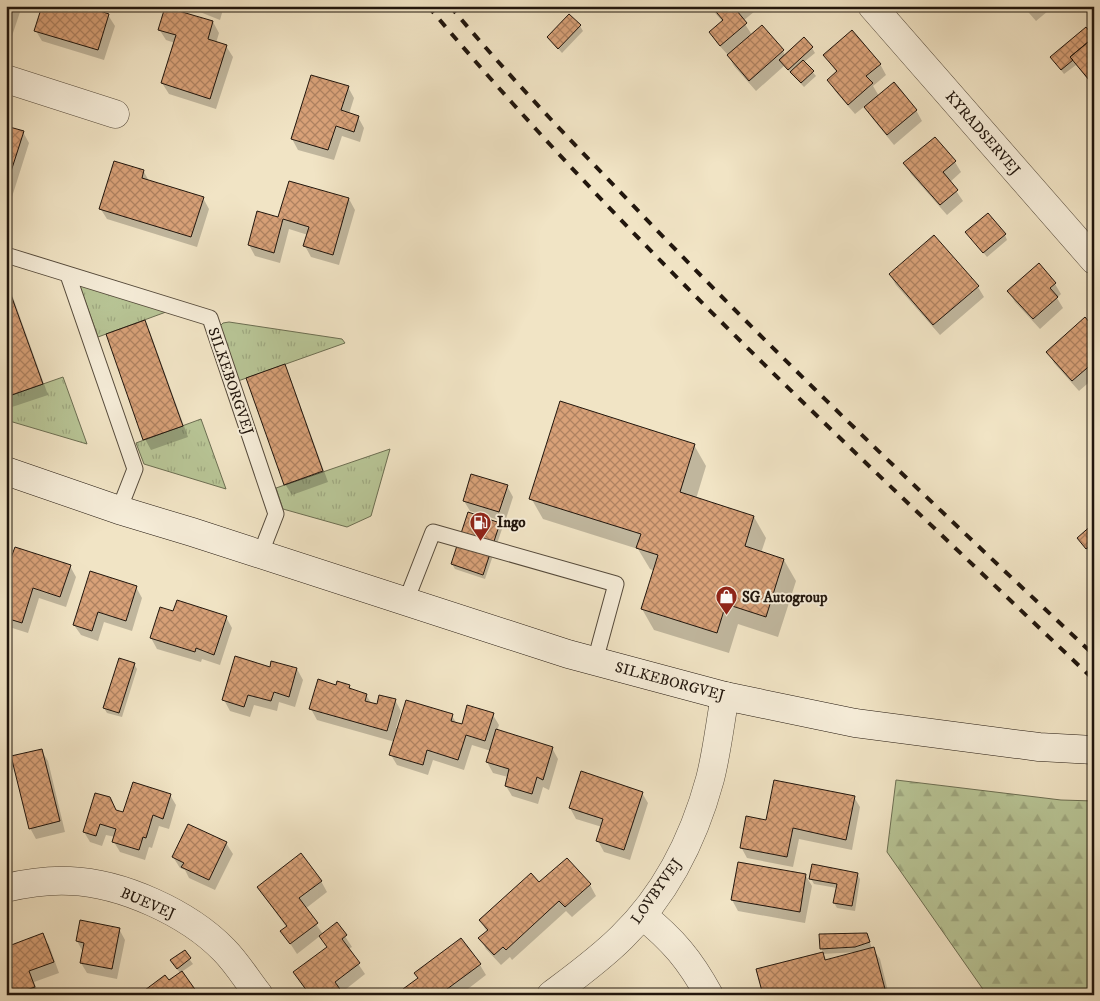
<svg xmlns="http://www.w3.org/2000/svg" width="1100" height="1001" viewBox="0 0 1100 1001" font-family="'IM FELL DW Pica',serif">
	<defs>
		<pattern id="grass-tufts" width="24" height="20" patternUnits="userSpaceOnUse" patternTransform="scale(1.25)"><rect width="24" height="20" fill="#b8c596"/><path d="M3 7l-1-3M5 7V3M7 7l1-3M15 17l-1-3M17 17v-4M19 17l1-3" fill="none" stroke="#9ea880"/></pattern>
		<pattern id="forest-firs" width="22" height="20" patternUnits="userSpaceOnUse" patternTransform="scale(1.25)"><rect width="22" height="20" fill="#b8c596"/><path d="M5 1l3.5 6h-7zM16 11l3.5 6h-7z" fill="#9ea880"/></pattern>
		<pattern id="building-cross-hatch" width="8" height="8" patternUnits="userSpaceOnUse" patternTransform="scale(1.25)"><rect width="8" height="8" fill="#d8a178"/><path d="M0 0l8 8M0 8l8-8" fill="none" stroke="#af8261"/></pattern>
	</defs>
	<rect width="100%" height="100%" fill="#f1e4c5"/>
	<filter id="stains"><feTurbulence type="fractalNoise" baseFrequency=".004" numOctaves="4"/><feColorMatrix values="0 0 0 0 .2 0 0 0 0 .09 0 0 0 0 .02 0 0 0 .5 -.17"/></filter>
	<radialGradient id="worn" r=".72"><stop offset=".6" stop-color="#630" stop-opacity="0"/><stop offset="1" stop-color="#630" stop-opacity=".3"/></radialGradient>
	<path fill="url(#grass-tufts)" stroke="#6c6e52" d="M79 284 166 312 98 337Z
		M229 322 342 339 345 343 238 381 219 327 223 323Z
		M63 377 87 444 6 420V397Z
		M201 419 226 489 144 464 136 443Z
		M390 449 371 516 347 527 283 509 276 488Z"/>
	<path fill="url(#forest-firs)" stroke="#6c6e52" d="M896 780 1061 800 1094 801V995H987L887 852Z"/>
	<path fill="#0003" fill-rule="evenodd" d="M6 6H22L10 42 6 40Z
		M185 6H224L220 20Z
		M709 6H761L743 21 752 35 783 51 785 55 812 48 815 53 804 62 816 76 804 87 784 66 756 91 734 66 728 55 717 43 710 32 723 22Z
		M1023 6H1054L1036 21Z
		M108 15 115 26 104 60 42 41 36 31Z
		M213 22 219 33 216 43 226 46 233 57 216 109 169 94 162 83 175 43 166 40 159 29Z
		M580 26 583 31 562 53 548 37Z
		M1094 38V87L1076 65 1064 74 1055 62Z
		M825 56 880 64 886 75 873 86 879 96 916 110 922 121 894 145 872 118 865 106 855 114 835 91 829 80 837 73Z
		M348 87 354 98 349 114 358 117 364 128 360 142 342 136 334 160 298 150 292 139Z
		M6 127 23 132 29 143 6 216Z
		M955 162 961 172 950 182 963 201 947 215 911 174 905 164Z
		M144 172 149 181 203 198 209 209 197 247 107 219 100 208Z
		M349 199 355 210 339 265 311 257 305 246 308 235 289 229 280 263 255 256 249 245 279 219Z
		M967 233 1005 235 1007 240 987 257Z
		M890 275 978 287 984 297 940 335 896 285Z
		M6 282 10 289 48 395 12 407 6 398Z
		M1055 284 1061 294 1057 298 1063 308 1040 329 1015 302 1009 292Z
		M144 321 150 332 188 437 151 450 145 439Z
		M1094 329V378L1079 391 1054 363 1048 352Z
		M284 366 290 377 328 482 292 495 285 484Z
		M694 445 706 466 696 499 754 517 766 538 761 553 784 560 796 581 778 637 738 624 729 653 654 630 642 609 654 571 650 569 638 549 543 519 531 498Z
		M507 486 513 497 505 522 470 511 464 501Z
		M499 524 502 529 485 579 455 569 452 564Z
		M1094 524V550L1090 553 1078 538Z
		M70 566 76 577 66 607 39 598 28 633 6 626V575Z
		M136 587 142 598 132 631 104 622 98 641 81 635 74 625Z
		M174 612 226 617 232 628 220 665 202 659 201 662 157 649 151 638Z
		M134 664 137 669 122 717 107 713 104 708Z
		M270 668 297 669 303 680 295 707 279 702 277 711 254 705 250 717 230 711 224 700Z
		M337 686H349L352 690 366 695 372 704 377 706 395 700 401 711 396 728H399L452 716 457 724 462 725 493 715 499 725 497 731 552 748 558 759 549 790 543 787 538 804 512 796 506 786 508 777 493 773 487 762 491 751 472 745 464 770 433 760 428 775 397 765 391 755 395 742 317 720 311 709Z
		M41 750 48 761 65 832 36 839 30 828Z
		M642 793 648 803 630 860 604 852 598 841 602 827 576 819 570 808Z
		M170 795 176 805 169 829 159 826 152 848 149 847 145 860 120 852 114 842 115 837 106 835 102 846 90 842 84 832 109 798 117 812 124 814Z
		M854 797 860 807 852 850 799 839 793 867 747 858 741 847 767 822Z
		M226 843 233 854 215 890 189 878 185 870 180 868 173 857Z
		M857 874 860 879 855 911 837 908 834 903 837 888 814 884 811 879Z
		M806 876 812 886 805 923 738 911 732 900Z
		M321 881 327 892 305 909 323 934 337 924 352 947 348 949 365 974 341 993 342 995H309L294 972 327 948 320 936 297 954 282 931 287 928 258 888Z
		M539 884 590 885 596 896 572 917 566 911 512 960 510 957 501 965 486 949 480 938 487 932 480 920Z
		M119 929 125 940 117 979 87 973 81 963 83 952 77 941Z
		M42 935 49 945 59 973 34 982 39 995H6L14 969Z
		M869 939 872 949H873L880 959 889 995H764L758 970 824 953 821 948ZM857 952 827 961 822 954Z
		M184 952 193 964 180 973 175 966Z
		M480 965 486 975 460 995H408Z"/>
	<path fill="url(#building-cross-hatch)" stroke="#21160d" d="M6 6H13L6 26Z
		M42 6H85L109 14 98 50 34 31Z
		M711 6H742L737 11 747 23 720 46 709 32 723 20Z
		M165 7 213 21 208 39 227 45 210 99 161 83 176 35 158 30Z
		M569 14 581 25 558 49 547 37Z
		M762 25 784 50 749 81 727 55Z
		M1086 27 1094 37 1070 57 1073 60 1061 70 1050 57Z
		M852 30 881 64 866 76 873 83 848 105 827 80 837 71 823 55Z
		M804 37 813 47 788 70 779 60Z
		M1094 37V86L1070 57Z
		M803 60 814 71 801 83 790 72Z
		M311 75 349 86 341 110 359 116 354 132 336 126 328 150 291 139Z
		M894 82 917 110 887 135 864 107Z
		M6 126 24 131 6 187Z
		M935 137 956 161 943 172 958 190 940 205 903 163Z
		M114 161 144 170 142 178 204 197 191 237 99 209Z
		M289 181 349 198 333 255 303 246 309 227 283 219 274 253 248 245 257 211 278 217Z
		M988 213 1006 234 983 253 965 232Z
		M934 235 979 286 933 325 889 274Z
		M1039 263 1056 283 1050 288 1058 297 1033 319 1007 291Z
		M6 281 43 384 6 397Z
		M1085 317 1094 328V362L1072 381 1046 352Z
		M145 320 183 426 143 440 106 334Z
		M285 364 323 471 284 485 246 378Z
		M560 401 695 444 680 492 754 516 745 546 784 559 766 617 726 604 717 633 641 609 658 555 636 548 641 534 529 499Z
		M471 474 508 485 499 512 463 501Z
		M468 512 500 523 483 575 451 564Z
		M1094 523V543L1086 549 1077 538Z
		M15 547 71 565 60 597 33 588 22 623 6 618V571Z
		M90 571 137 586 126 621 98 612 92 631 73 625Z
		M177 600 227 616 214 655 196 648 195 652 150 638 160 607 173 611Z
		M235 656 270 667 271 661 297 668 289 697 274 692 271 701 248 695 244 707 222 700Z
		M119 658 135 663 119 713 103 708Z
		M318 679 336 685 337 681 350 685 349 688 367 694 365 701 377 704 379 695 396 699 387 731 309 709Z
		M406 700 453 714 451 721 462 724 467 705 494 713 485 741 466 735 458 760 427 750 423 765 389 755Z
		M496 729 553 747 543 780 537 777 532 794 505 786 509 769 486 762Z
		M42 749 60 821 29 829 11 756Z
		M581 771 643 792 624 850 596 841 603 819 569 808Z
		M774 780 855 796 846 840 793 828 787 857 740 848 746 816 766 820Z
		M133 782 171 794 163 819 153 815 146 838 143 837 139 850 112 842 116 829 100 824 96 836 83 832 95 793 110 797 116 810 123 812Z
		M188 824 227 842 209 880 181 867 184 863 172 857Z
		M301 853 322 881 299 898 318 923 290 944 280 931 287 926 257 887Z
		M567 858 591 884 565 907 559 901 506 950 503 947 494 955 478 938 488 930 479 920 531 873 539 882Z
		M738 862 806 874 800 912 731 900Z
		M812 864 858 873 852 906 833 903 837 884 809 879Z
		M80 920 120 928 112 969 80 963 84 943 76 941Z
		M337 922 347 935 342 939 360 963 335 982 344 995H310L293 972 327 947 319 936Z
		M43 933 54 962 29 971 35 987 24 991 26 995H6V971L12 968 6 952V947Z
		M867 933 870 942 855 947 820 949 819 934Z
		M461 938 481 964 439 995H407L403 989 418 978 414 973Z
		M874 947 885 989 864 995H828L827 990 809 995H763L756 969 823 952 825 960Z
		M185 950 191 958 177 969 170 960Z
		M182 971 199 995H142L141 993 165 975 169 980Z"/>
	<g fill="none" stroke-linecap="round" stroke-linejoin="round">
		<defs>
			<path id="service" d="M6 255 210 318 276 514 260 555
				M68 275 135 469 119 510
				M406 601 433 532 616 584 595 661"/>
			<path id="minor" d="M872 6 1094 260
				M6 79 115 114
				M6 888C27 883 49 880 70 881 122 883 188 913 224 950 237 963 247 980 259 995
				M642 915C673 940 690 960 709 995
				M551 995C575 977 600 959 622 937 666 894 694 838 710 779 717 752 720 723 725 696"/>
			<path id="secondary" d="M6 471 119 510 192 532 568 654 725 696 855 723 1039 747 1094 750"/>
		</defs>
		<use href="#service" stroke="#554a3b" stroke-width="17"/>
		<use href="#minor" stroke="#554a3b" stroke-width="29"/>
		<use href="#secondary" stroke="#21160d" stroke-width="29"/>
		<use href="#service" stroke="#f6edd9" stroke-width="15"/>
		<use href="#minor" stroke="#f6edd9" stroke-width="28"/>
		<use href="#secondary" stroke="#f6edd9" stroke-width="28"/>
		<path stroke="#21160d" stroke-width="4" stroke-dasharray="9 9" stroke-linecap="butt" d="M428 6C631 248 866 462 1094 680
			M450 6C506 73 567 137 627 199 777 357 935 506 1094 655"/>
	</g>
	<defs>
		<symbol id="fuel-pin" viewBox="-11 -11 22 30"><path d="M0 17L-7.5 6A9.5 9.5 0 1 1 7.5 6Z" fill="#8f2418" stroke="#f6edd9"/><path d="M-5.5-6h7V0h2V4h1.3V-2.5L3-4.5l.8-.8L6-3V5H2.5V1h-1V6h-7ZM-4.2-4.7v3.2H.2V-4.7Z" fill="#fff"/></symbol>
		<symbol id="shop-pin" viewBox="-11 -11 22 30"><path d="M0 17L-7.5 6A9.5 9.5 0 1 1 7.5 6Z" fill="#8f2418" stroke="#f6edd9"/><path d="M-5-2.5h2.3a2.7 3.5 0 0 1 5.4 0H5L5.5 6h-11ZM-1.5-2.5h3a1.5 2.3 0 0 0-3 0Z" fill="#fff"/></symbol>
	</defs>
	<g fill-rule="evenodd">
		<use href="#fuel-pin" x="468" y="510" width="25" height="34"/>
		<use href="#shop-pin" x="714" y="584" width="25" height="34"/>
	</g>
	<g text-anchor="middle" stroke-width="4" stroke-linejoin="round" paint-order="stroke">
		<g font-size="15" fill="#21160d" stroke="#f6edd9">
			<text transform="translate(983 133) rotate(49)" y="5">KYRADSERVEJ</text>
			<text transform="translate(231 381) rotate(71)" y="5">SILKEBORGVEJ</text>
			<text transform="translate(670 681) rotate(15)" y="5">SILKEBORGVEJ</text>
			<text transform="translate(656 891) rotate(-55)" y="5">LOVBYVEJ</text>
			<text transform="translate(148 903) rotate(23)" y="5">BUEVEJ</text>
		</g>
		<g font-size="15" font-weight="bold" fill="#21160d" stroke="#f6edd9" text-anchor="start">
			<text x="497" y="527">Ingo</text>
			<text x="742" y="602">SG Autogroup</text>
		</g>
	</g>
	<rect width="1100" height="1001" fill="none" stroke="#f1e4c5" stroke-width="25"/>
	<rect x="8" y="8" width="1085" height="986" fill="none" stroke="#21160d" stroke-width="2.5"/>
	<rect x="12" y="12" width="1075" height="976" fill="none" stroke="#21160d"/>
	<rect width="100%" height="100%" filter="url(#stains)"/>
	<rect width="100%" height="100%" fill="url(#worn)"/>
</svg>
